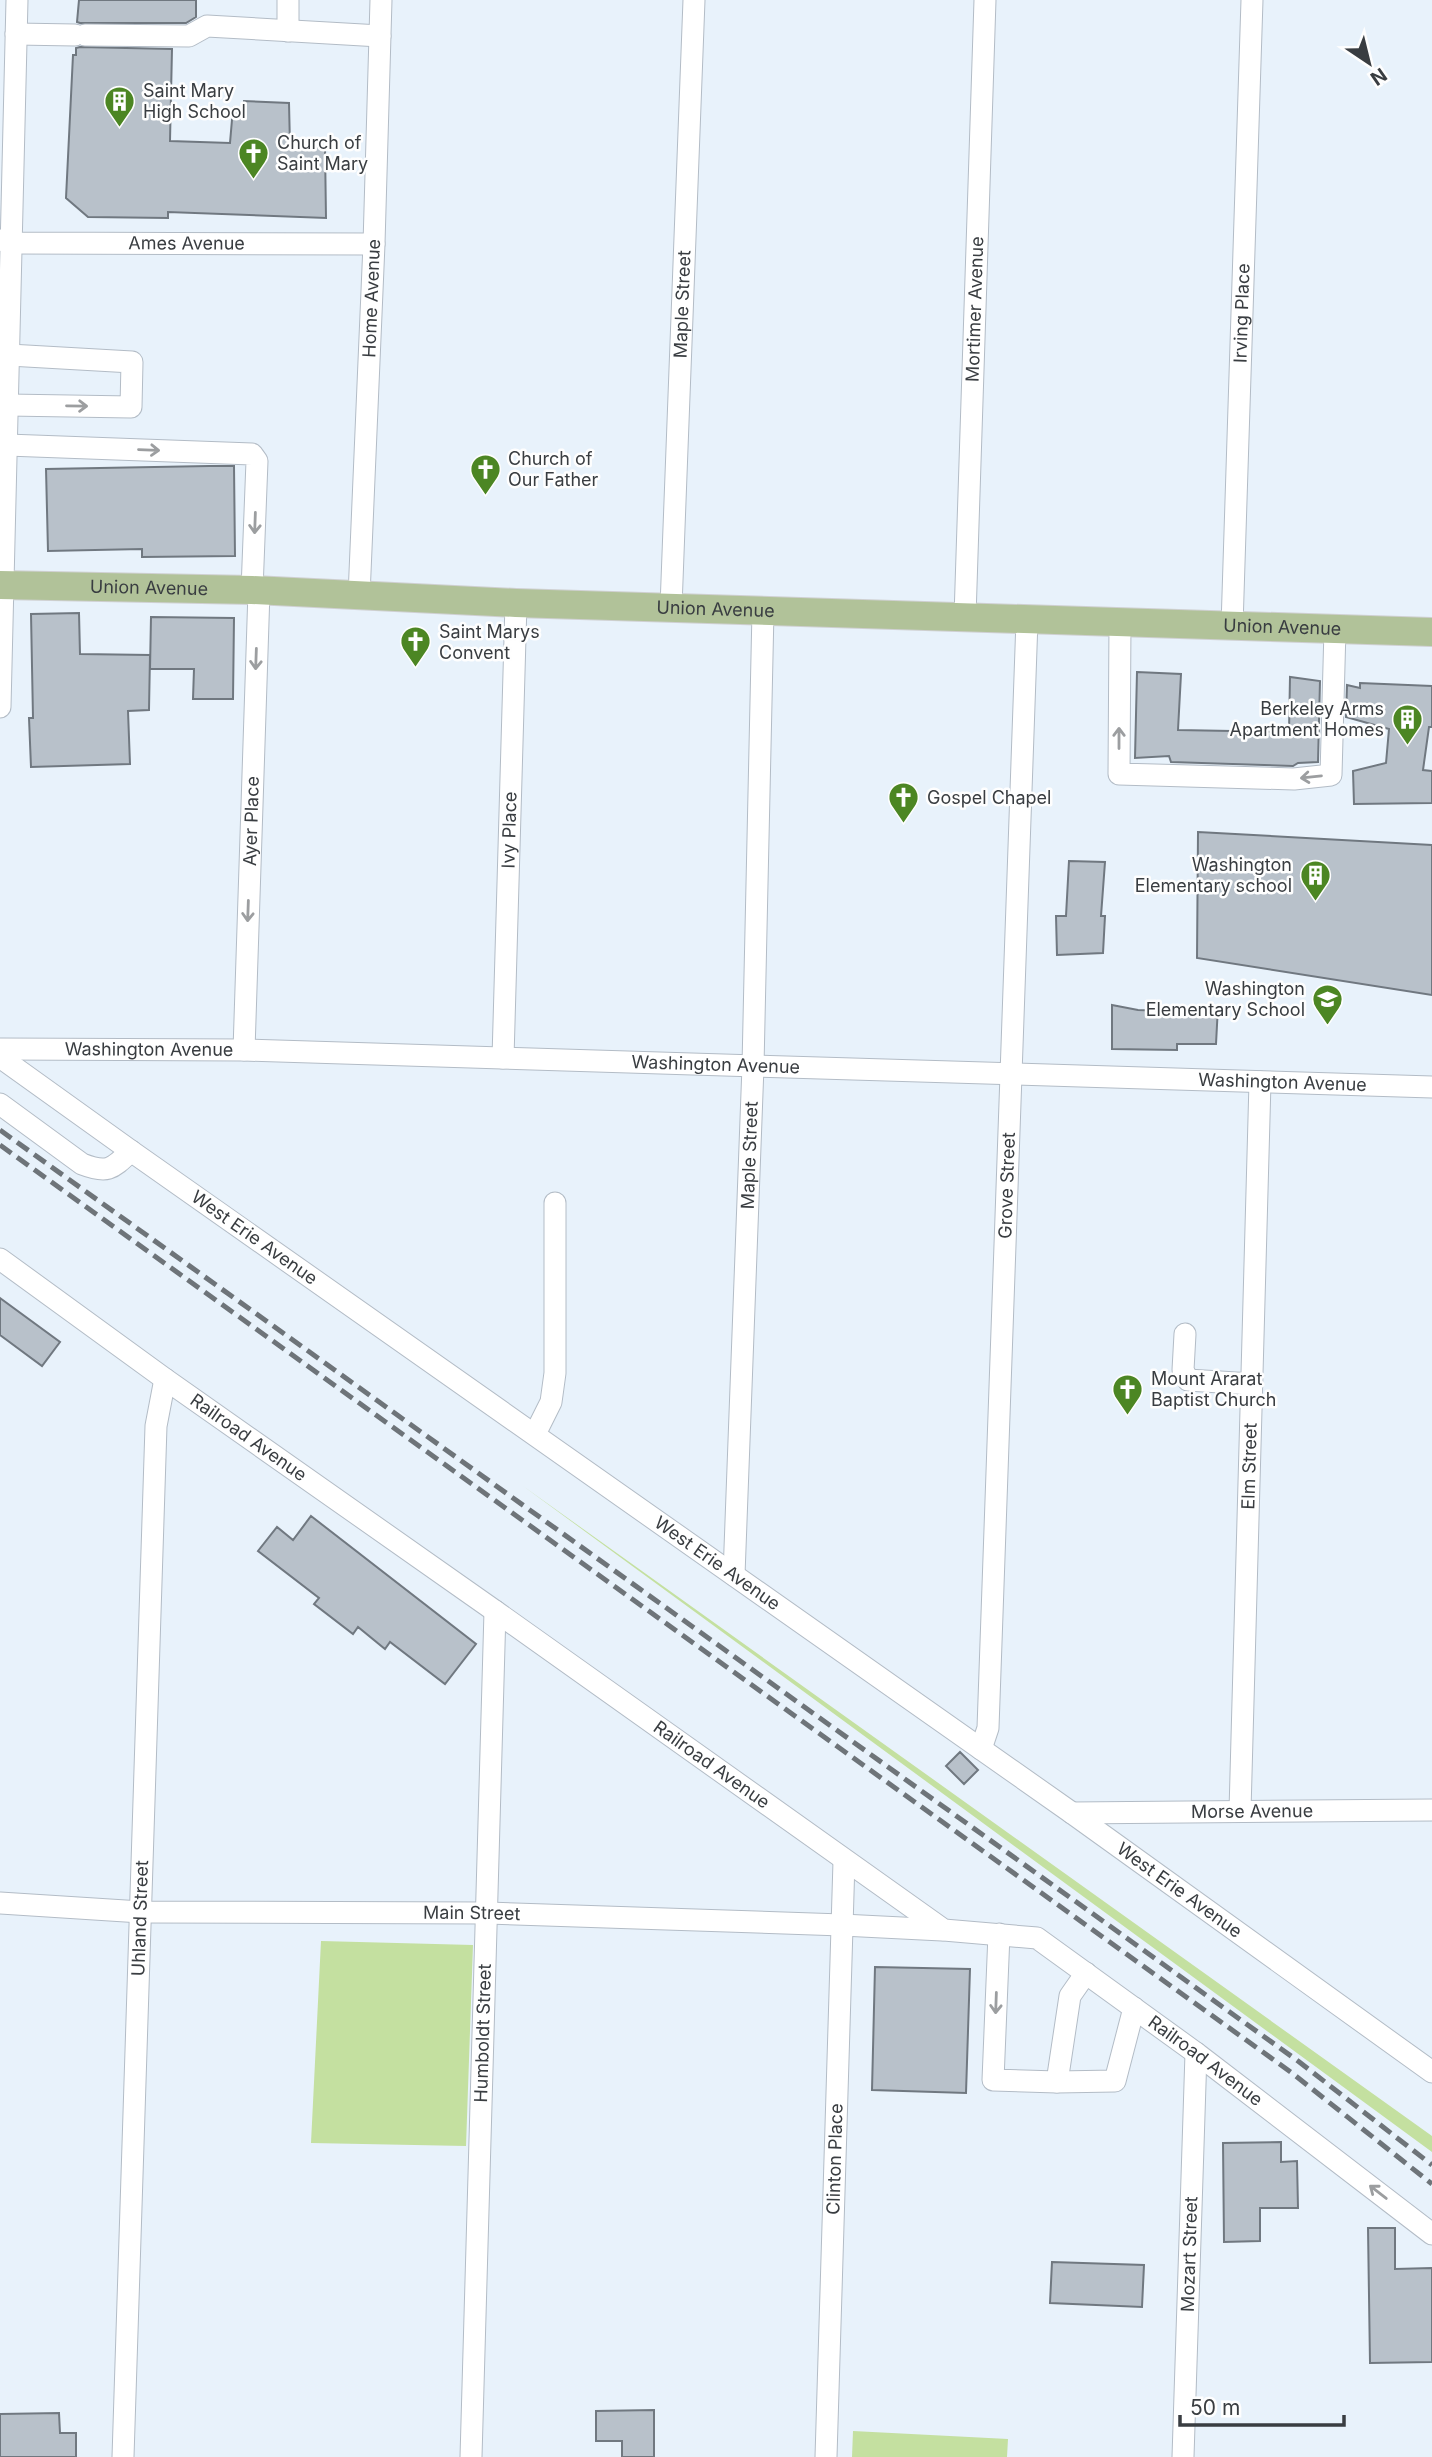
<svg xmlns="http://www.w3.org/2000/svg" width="1432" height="2457" viewBox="0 0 1432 2457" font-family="Inter,sans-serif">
	<rect width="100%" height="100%" fill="#e8f2fb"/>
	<path fill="#c4e0a0" d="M523 1486 1432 2136V2152Z
		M321 1941 473 1945 466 2146 311 2143Z
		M853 2431 1008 2439 1007 2457H852Z"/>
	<path fill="#b8c1ca" stroke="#707880" stroke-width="2" d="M79 0H196V17L186 23H80L77 22Z
		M80 47 172 49 170 141 230 143 233 108 243 110 244 101 289 103 290 146 325 147 326 218 168 212V218L88 217 66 198 73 55H76V48Z
		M209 466H234L235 556 142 557V549L48 551 46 469Z
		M79 613 80 654 150 655 149 710 128 711 130 764 31 767 29 718H33L31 614Z
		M151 617 234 618 233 699H193L194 669H150Z
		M1137 672 1181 674 1178 730 1289 732 1290 677 1320 681 1318 762 1298 763 1293 766 1171 762 1169 756 1135 758Z
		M1360 683 1432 686V727H1429L1423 770 1432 771V803L1354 804 1353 771 1386 763 1389 729 1346 717 1347 685 1360 688Z
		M1198 832 1432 845V995L1197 958Z
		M1069 861 1105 862 1101 916H1105L1103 953 1057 955 1056 916H1066Z
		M1112 1005 1138 1010 1192 1012 1191 1006H1218L1216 1044H1177V1050L1112 1049Z
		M0 1298 60 1342 42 1366 0 1335Z
		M311 1516 476 1644 445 1684 390 1642 385 1649 358 1627 353 1634 314 1604 319 1598 258 1551 277 1527 293 1540Z
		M960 1752 978 1770 964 1784 946 1766Z
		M875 1967 970 1969 966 2093 872 2090Z
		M1281 2142V2162L1297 2161 1298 2208H1260V2241L1224 2242 1223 2143Z
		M1368 2228H1395V2269L1432 2268V2362L1370 2363Z
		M1052 2262 1144 2265 1142 2307 1050 2303Z
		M654 2410V2457H622V2441H596V2411Z
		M59 2413 60 2433H76V2457H0V2414Z"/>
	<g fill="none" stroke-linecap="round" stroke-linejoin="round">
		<defs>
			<g id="minor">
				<path d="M288 31V0"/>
				<path d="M16 34 75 35"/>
				<path d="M85 35 189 36 207 26 380 36"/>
				<path id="s1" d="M0 240 12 243 374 244"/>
				<path d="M8 405 131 407 132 362 9 355"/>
				<path d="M7 445 252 454 257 461 252 590"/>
				<path id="s2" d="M359 596 374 244 381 0"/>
				<path id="s3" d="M671 607 694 0"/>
				<path id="s4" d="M965 617 985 0"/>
				<path d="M1120 623 1119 774 1294 779 1331 775 1335 629"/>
				<path id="s5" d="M1232 626 1252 0"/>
				<path d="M0 707 17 0"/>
				<path id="s6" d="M0 1049 244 1050 1432 1087"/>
				<path id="s7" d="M244 1050 259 591"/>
				<path id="s8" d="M0 1057 131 1151 1072 1813 1432 2072"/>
				<path id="s9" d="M503 1058 516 603"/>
				<path d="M0 1104 82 1164C108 1174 112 1169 131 1151"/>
				<path id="s10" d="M0 1259 165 1379 495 1611 944 1930 1037 1938 1196 2053 1432 2234"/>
				<path d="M1185 1334 1183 1370 1188 1380 1252 1384"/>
				<path d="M535 1434 551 1402 555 1373V1203"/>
				<path id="s11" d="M734 1575 753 1066 763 611"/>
				<path id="s12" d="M981 1749 988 1728 1027 620"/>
				<path id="s13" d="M1240 1811 1260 1082"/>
				<path id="s14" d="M1072 1813 1432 1810"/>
				<path id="s15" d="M0 1903 141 1912 487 1913 842 1925 942 1930"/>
				<path d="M999 1934 993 2080 1057 2082 1070 1996 1086 1973"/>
				<path d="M1057 2082 1115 2081 1134 2008"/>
				<path id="s16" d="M123 2457 156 1426 165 1379"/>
				<path id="s17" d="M471 2457 495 1611"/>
				<path id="s18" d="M826 2457 844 1861"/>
				<path id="s19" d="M1183 2457 1196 2053"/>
			</g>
			<g id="major">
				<path id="s20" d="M0 585 252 590 516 603 1432 632"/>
			</g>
		</defs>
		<use href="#minor" stroke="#b3bcc6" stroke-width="23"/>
		<use href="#major" stroke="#cfd0d1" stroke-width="30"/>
		<use href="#minor" stroke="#fff" stroke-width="21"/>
		<use href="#major" stroke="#b1c299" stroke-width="28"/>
		<path stroke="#6e7479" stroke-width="5" stroke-dasharray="14 7" stroke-linecap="butt" d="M0 1130 1298 2061 1432 2165
			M0 1145 1292 2073 1432 2184"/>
	</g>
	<defs><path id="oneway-shaft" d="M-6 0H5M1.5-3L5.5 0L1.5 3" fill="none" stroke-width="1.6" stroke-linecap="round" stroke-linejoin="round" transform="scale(1.75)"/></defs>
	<g stroke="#9c9ea0">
		<use href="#oneway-shaft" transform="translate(77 406) rotate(1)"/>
		<use href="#oneway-shaft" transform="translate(149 450) rotate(2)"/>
		<use href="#oneway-shaft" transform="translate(255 523) rotate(92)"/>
		<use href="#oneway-shaft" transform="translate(256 659) rotate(92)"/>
		<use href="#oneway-shaft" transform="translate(1119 738) rotate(-90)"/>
		<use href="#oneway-shaft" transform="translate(1311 777) rotate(174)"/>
		<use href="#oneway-shaft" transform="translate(248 911) rotate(92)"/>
		<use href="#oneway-shaft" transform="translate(996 2003) rotate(92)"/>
		<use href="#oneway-shaft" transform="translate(1378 2192) rotate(-142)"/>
	</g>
	<defs>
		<symbol id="building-pin" viewBox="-11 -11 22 30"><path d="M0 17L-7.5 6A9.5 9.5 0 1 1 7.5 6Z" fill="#4c8623" stroke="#fefefe"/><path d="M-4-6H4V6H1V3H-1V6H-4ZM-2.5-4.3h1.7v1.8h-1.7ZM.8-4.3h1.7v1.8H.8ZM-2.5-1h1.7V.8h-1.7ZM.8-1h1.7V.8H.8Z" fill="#fff"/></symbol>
		<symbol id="church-pin" viewBox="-11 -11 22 30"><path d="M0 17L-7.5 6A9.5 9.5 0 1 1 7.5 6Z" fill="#4c8623" stroke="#fefefe"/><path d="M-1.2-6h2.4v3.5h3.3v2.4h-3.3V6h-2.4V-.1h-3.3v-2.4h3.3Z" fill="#fff"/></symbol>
		<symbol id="school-pin" viewBox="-11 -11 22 30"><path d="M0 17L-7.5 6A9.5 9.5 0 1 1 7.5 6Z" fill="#4c8623" stroke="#fefefe"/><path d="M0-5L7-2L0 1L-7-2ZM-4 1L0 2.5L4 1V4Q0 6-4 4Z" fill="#fff"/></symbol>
	</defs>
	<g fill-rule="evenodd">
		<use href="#building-pin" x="102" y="84" width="35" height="47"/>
		<use href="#church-pin" x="236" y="136" width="35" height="47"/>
		<use href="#church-pin" x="468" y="452" width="35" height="47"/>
		<use href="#church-pin" x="398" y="624" width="35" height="47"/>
		<use href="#building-pin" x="1390" y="702" width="35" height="47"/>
		<use href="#church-pin" x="886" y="780" width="35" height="47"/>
		<use href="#building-pin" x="1298" y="858" width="35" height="47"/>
		<use href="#school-pin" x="1310" y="982" width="35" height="47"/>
		<use href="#church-pin" x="1110" y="1372" width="35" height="47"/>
	</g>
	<g text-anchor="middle" stroke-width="5" stroke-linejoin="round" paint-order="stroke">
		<g font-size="18" fill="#393d41" stroke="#fefefe" text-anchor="start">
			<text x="143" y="97">Saint Mary<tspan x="143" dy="21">High School</tspan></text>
			<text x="277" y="149">Church of<tspan x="277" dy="21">Saint Mary</tspan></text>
			<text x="508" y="465">Church of<tspan x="508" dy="21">Our Father</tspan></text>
			<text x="439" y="638">Saint Marys<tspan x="439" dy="21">Convent</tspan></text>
			<text x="1384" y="715" text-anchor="end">Berkeley Arms<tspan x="1384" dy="21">Apartment Homes</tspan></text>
			<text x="927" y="804">Gospel Chapel</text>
			<text x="1292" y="871" text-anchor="end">Washington<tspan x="1292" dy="21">Elementary school</tspan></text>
			<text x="1305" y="995" text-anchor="end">Washington<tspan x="1305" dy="21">Elementary School</tspan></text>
			<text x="1151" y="1385">Mount Ararat<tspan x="1151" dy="21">Baptist Church</tspan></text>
		</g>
		<g font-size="18" fill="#393d41" stroke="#fefefe">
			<text dy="6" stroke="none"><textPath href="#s1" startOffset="187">Ames Avenue</textPath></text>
			<text dy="6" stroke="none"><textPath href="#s2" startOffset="298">Home Avenue</textPath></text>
			<text dy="6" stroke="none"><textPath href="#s3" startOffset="303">Maple Street</textPath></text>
			<text dy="6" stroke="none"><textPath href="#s4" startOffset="308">Mortimer Avenue</textPath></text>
			<text dy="6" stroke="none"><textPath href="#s5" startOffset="313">Irving Place</textPath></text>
			<text dy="6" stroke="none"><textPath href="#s20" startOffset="149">Union Avenue</textPath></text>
			<text dy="6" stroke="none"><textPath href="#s20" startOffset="716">Union Avenue</textPath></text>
			<text dy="6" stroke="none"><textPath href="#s20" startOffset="1283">Union Avenue</textPath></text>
			<text dy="6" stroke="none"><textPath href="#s7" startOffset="229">Ayer Place</textPath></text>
			<text dy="6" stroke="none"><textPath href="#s9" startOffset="228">Ivy Place</textPath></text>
			<text dy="6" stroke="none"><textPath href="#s6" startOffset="149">Washington Avenue</textPath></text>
			<text dy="6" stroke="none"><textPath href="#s6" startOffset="716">Washington Avenue</textPath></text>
			<text dy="6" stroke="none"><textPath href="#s6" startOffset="1283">Washington Avenue</textPath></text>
			<text dy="6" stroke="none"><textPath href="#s11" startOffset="420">Maple Street</textPath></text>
			<text dy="6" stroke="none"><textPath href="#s12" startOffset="565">Grove Street</textPath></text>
			<text dy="6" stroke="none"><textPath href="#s8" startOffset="312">West Erie Avenue</textPath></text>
			<text dy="6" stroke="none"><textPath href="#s10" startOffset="306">Railroad Avenue</textPath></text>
			<text dy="6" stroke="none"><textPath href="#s13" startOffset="345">Elm Street</textPath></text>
			<text dy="6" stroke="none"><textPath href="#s8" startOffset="878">West Erie Avenue</textPath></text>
			<text dy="6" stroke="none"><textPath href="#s10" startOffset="873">Railroad Avenue</textPath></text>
			<text dy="6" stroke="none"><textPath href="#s14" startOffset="180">Morse Avenue</textPath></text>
			<text dy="6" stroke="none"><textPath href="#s8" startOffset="1444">West Erie Avenue</textPath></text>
			<text dy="6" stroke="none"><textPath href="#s15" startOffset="472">Main Street</textPath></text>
			<text dy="6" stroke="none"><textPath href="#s16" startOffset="539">Uhland Street</textPath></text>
			<text dy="6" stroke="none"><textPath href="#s17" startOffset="424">Humboldt Street</textPath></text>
			<text dy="6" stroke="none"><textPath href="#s10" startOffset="1460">Railroad Avenue</textPath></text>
			<text dy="6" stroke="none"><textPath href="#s18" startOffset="298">Clinton Place</textPath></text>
			<text dy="6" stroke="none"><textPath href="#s19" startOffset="203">Mozart Street</textPath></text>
		</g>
	</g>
	<g transform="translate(1369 63) rotate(145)" stroke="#fefefe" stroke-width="5" paint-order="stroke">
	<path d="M0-5L12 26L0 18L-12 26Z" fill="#393d41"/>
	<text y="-10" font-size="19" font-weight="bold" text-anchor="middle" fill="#393d41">N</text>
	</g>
	<path d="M1180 2415v10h164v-10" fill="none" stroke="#393d41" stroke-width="3.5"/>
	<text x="1190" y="2415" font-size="21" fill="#393d41" stroke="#fefefe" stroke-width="5" paint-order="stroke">50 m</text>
</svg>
